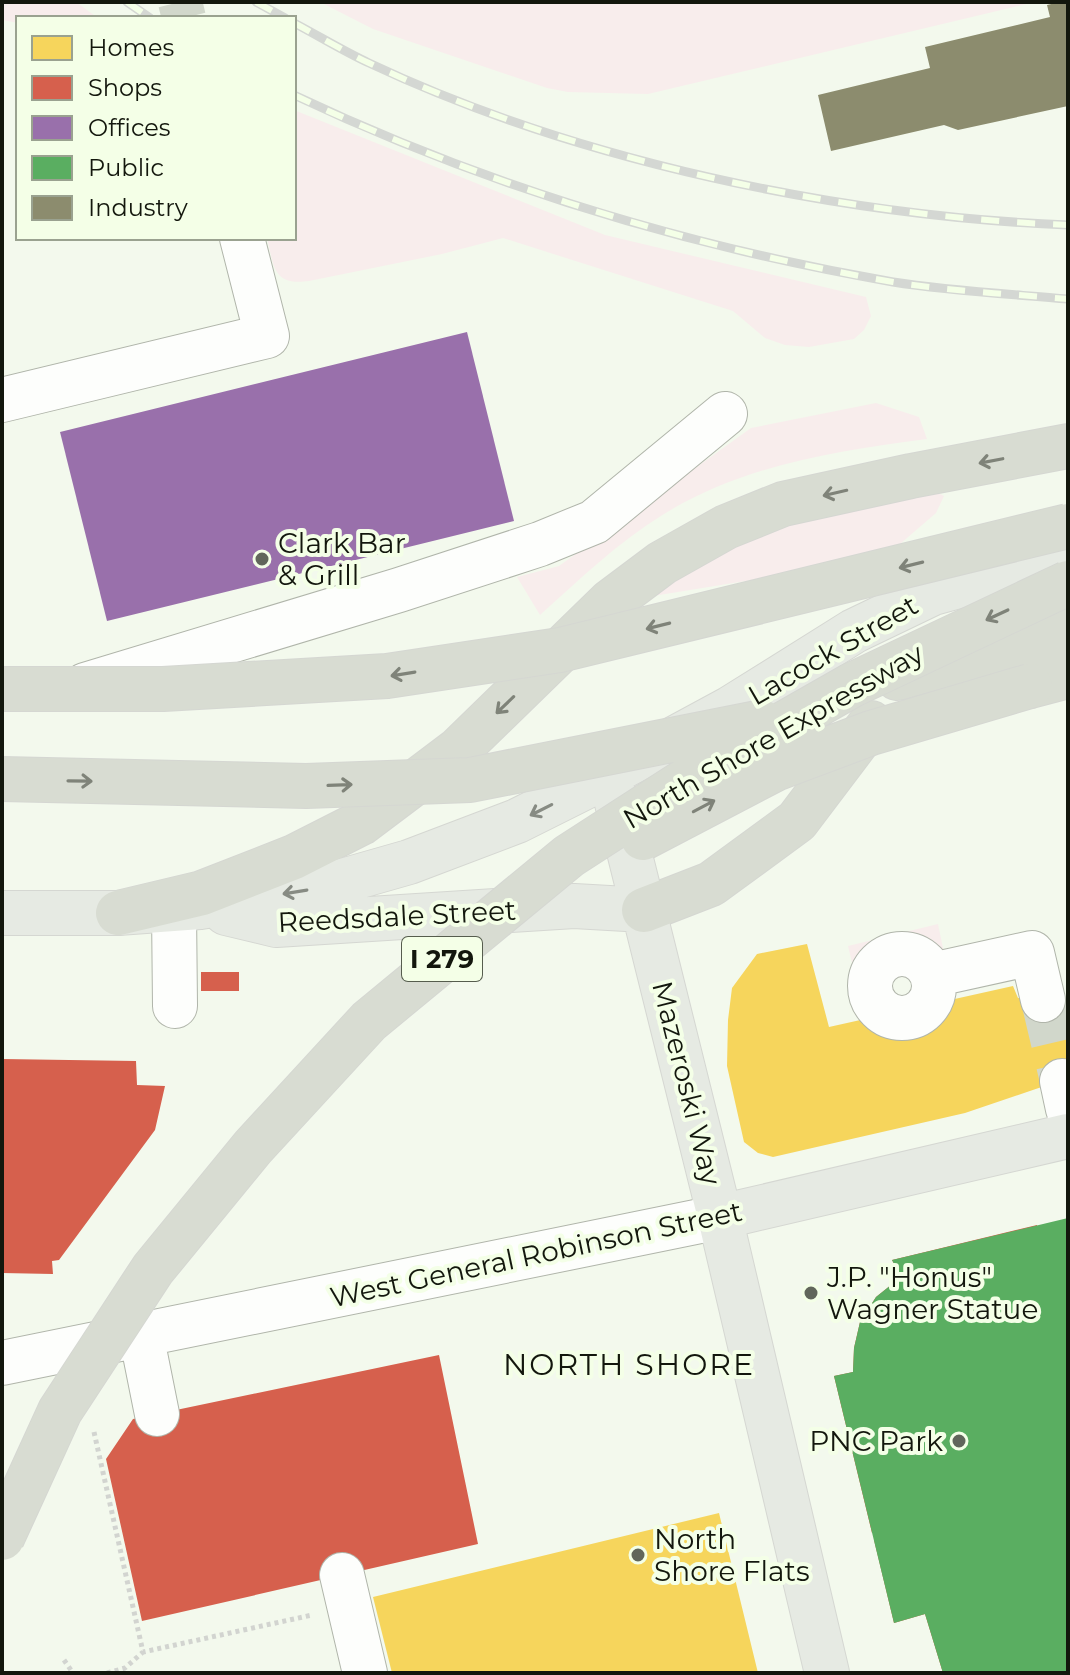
<svg xmlns="http://www.w3.org/2000/svg" width="1070" height="1675" viewBox="0 0 1070 1675" font-family="Montserrat,sans-serif">
	<rect width="100%" height="100%" fill="#f3f9ed"/>
	<path fill="#f8edec" d="M2 2H76L98 18H18V23L2 20Z
		M320 2H1035L648 94 568 92 547 88 373 29Z
		M294 110 605 235 866 297 871 316 864 330 854 339 809 347 785 345 765 338 733 311 503 238 442 254 309 281C273 286 274 267 267 238H294Z
		M876 403 919 417 927 439C835 451 744 465 664 514 618 542 579 580 540 615L517 577 559 566 751 428Z
		M936 492 944 496 936 513 900 544 788 574 647 597 689 567 787 520Z
		M938 924 944 953 940 954C913 927 872 935 858 971H854L848 946Z"/>
	<path fill="#f6d55c" d="M807 944 829 1027 1013 986 1018 998 1062 1003 1068 1032V1078L965 1113 773 1157 758 1153 744 1142 727 1066 728 1020 732 988 757 954Z
		M719 1513 758 1673H392L373 1597Z"/>
	<path fill="#d6604d" d="M201 972H239V991H201Z
		M2 1059 136 1061 137 1085 165 1086 155 1130 59 1260 52 1261 53 1274 2 1273Z
		M1037 1225 1044 1258 1068 1286V1333L1060 1342 1038 1378 1034 1375 1036 1351 1026 1318 1002 1290 975 1275 942 1272 913 1279 894 1293 877 1311 865 1336 862 1371 872 1409 893 1430 929 1447 956 1449 980 1443 1003 1429 1012 1419 1016 1421 1003 1456 995 1498 924 1490 868 1504 875 1532 872 1533 834 1376 853 1372 854 1348 860 1322 876 1297 901 1277 892 1260Z
		M1068 1354V1673H1025L1018 1657 1005 1596 1002 1532 1013 1470 1035 1408Z
		M439 1355 478 1544 142 1621 106 1459 133 1419Z
		M940 1525 990 1529 992 1590 1005 1658 1011 1673H943L925 1614 894 1623 874 1540Z"/>
	<path fill="#9970ab" d="M467 332 514 521 107 621 60 432Z"/>
	<path fill="#5aae61" d="M1068 1218V1673H943L925 1614 894 1623 834 1376 853 1372 854 1348 860 1322 876 1297 901 1277 892 1260Z"/>
	<path fill="#8c8c6e" d="M1060 2H1068V106L958 130 944 125 831 151 818 95 930 68 925 47 1050 17 1047 5Z"/>
	<g fill="none" stroke-linecap="round" stroke-linejoin="round">
		<path stroke="#d1d7cb" stroke-width="44" stroke-dasharray="44 22" stroke-linecap="butt" d="M180 2 184 18
			M1043 1000 1062 1081"/>
		<defs>
			<path id="minor" d="M2 400 267 336 242 238
				M85 685 399 590 540 544 594 522 725 414
				M174 910 175 1006
				M870 986a32 32 0 1 1 64 0a32 32 0 1 1-64 0Z
				M932 975 1032 953 1043 1000
				M1062 1081 1068 1109
				M141 1334 157 1414
				M2 1363 720 1217
				M342 1575 365 1673"/>
			<path id="major" d="M616 799 720 1217 827 1673
				M2 913H118L200 907 318 888 409 862 517 821 585 787 731 708 854 631 933 593 1068 556
				M226 913 276 925 574 906 644 910
				M720 1217 1068 1136"/>
			<path id="highway" d="M897 678 1068 631
				M1030 686 1068 676
				M644 910 711 884 797 821 871 723
				M118 913 202 893 294 857 361 823 458 750 610 602 662 563 726 527 783 504 911 476 1068 446"/>
		</defs>
		<use href="#minor" stroke="#b0b5aa" stroke-width="46"/>
		<use href="#major" stroke="#d5d7d2" stroke-width="46"/>
		<use href="#highway" stroke="#d5d7d2" stroke-width="46"/>
		<path stroke="#d2d4d0" stroke-width="5" stroke-dasharray="4 4" stroke-linecap="butt" d="M94 1432 143 1652 312 1615
			M64 1660 73 1673
			M107 1673 125 1668 143 1652"/>
		<use href="#minor" stroke="#fdfefc" stroke-width="44"/>
		<use href="#major" stroke="#e6eae3" stroke-width="44"/>
		<use href="#highway" stroke="#d8dcd2" stroke-width="44"/>
		<defs>
			<path id="rail" d="M127 2 150 18
				M256 2 285 18
				M294 23C319 36 343 51 369 63 577 161 838 216 1068 225
				M294 95C484 185 686 246 893 282 950 291 1010 294 1068 299"/>
		</defs>
		<use href="#rail" stroke="#d4d7d3" stroke-width="9"/>
		<use href="#rail" stroke="#f4ffe7" stroke-width="6" stroke-dasharray="18" stroke-linecap="butt"/>
		<defs>
			<path id="highway-bridge" d="M2 689H163L387 676 560 650 1068 526
				M2 779 306 786 470 780 762 722
				M643 838 775 769 871 733 1030 686
				M2 1538 60 1411 153 1269 253 1147 369 1021 569 856 696 774 852 685 1068 583"/>
		</defs>
		<use href="#highway-bridge" stroke="#d5d7d2" stroke-width="46" stroke-linecap="butt"/>
		<use href="#highway-bridge" stroke="#d8dcd2" stroke-width="44"/>
	</g>
	<defs><path id="oneway-shaft" d="M-6 0H5M1.5-3L5.5 0L1.5 3" fill="none" stroke-width="1.6" stroke-linecap="round" stroke-linejoin="round" transform="scale(2)"/></defs>
	<g stroke="#7f8379">
		<use href="#oneway-shaft" transform="translate(991 461) rotate(169)"/>
		<use href="#oneway-shaft" transform="translate(835 493) rotate(167)"/>
		<use href="#oneway-shaft" transform="translate(911 565) rotate(166)"/>
		<use href="#oneway-shaft" transform="translate(997 615) rotate(155)"/>
		<use href="#oneway-shaft" transform="translate(658 626) rotate(166)"/>
		<use href="#oneway-shaft" transform="translate(403 674) rotate(171)"/>
		<use href="#oneway-shaft" transform="translate(505 705) rotate(136)"/>
		<use href="#oneway-shaft" transform="translate(80 781) rotate(1)"/>
		<use href="#oneway-shaft" transform="translate(340 785) rotate(-2)"/>
		<use href="#oneway-shaft" transform="translate(704 806) rotate(-28)"/>
	</g>
	<g stroke="#878b83">
		<use href="#oneway-shaft" transform="translate(541 810) rotate(153)"/>
		<use href="#oneway-shaft" transform="translate(295 892) rotate(171)"/>
	</g>
	<g fill="#61665b" stroke="#f4ffe7" stroke-width="3">
		<circle cx="262" cy="559" r="8"/>
		<circle cx="811" cy="1293" r="8"/>
		<circle cx="959" cy="1441" r="8"/>
		<circle cx="638" cy="1555" r="8"/>
	</g>
	<g text-anchor="middle" stroke-width="8" stroke-linejoin="round" paint-order="stroke">
		<rect fill="#f4ffe7" stroke="#565d4e" stroke-width="2" x="402" y="937" width="80" height="44" rx="6"/>
		<g font-size="26" font-weight="bold" fill="#13170d">
			<text x="442" y="968">I 279</text>
		</g>
		<g font-size="28" fill="#13170d" stroke="#f4ffe7" text-anchor="start">
			<text x="278" y="553">Clark Bar<tspan x="278" dy="32">&amp; Grill</tspan></text>
			<text x="827" y="1287">J.P. "Honus"<tspan x="827" dy="32">Wagner Statue</tspan></text>
			<text x="943" y="1451" text-anchor="end">PNC Park</text>
			<text x="654" y="1549">North<tspan x="654" dy="32">Shore Flats</tspan></text>
		</g>
		<g font-size="28" fill="#13170d" stroke="#f4ffe7">
			<text transform="translate(833 650) rotate(-30)" y="10">Lacock Street</text>
			<text transform="translate(773 736) rotate(-30)" y="10">North Shore Expressway</text>
			<text transform="translate(397 916) rotate(-3)" y="10">Reedsdale Street</text>
			<text transform="translate(687 1083) rotate(76)" y="10">Mazeroski Way</text>
			<text transform="translate(536 1254) rotate(-12)" y="10">West General Robinson Street</text>
		</g>
		<g font-size="30" letter-spacing="2" fill="#13170d" stroke="#f4ffe7">
			<text x="629" y="1375">NORTH SHORE</text>
		</g>
	</g>
	<rect width="1070" height="1675" fill="none" stroke="#13170d" stroke-width="8"/>
	<rect x="16" y="16" width="280" height="224" fill="#f4ffe7" stroke="#9aa290" stroke-width="2"/>
	<rect x="32" y="36" width="40" height="24" fill="#f6d55c" stroke="#9aa290" stroke-width="2"/>
	<text x="88" y="56" font-size="24" fill="#13170d">Homes</text>
	<rect x="32" y="76" width="40" height="24" fill="#d6604d" stroke="#9aa290" stroke-width="2"/>
	<text x="88" y="96" font-size="24" fill="#13170d">Shops</text>
	<rect x="32" y="116" width="40" height="24" fill="#9970ab" stroke="#9aa290" stroke-width="2"/>
	<text x="88" y="136" font-size="24" fill="#13170d">Offices</text>
	<rect x="32" y="156" width="40" height="24" fill="#5aae61" stroke="#9aa290" stroke-width="2"/>
	<text x="88" y="176" font-size="24" fill="#13170d">Public</text>
	<rect x="32" y="196" width="40" height="24" fill="#8c8c6e" stroke="#9aa290" stroke-width="2"/>
	<text x="88" y="216" font-size="24" fill="#13170d">Industry</text>
</svg>
